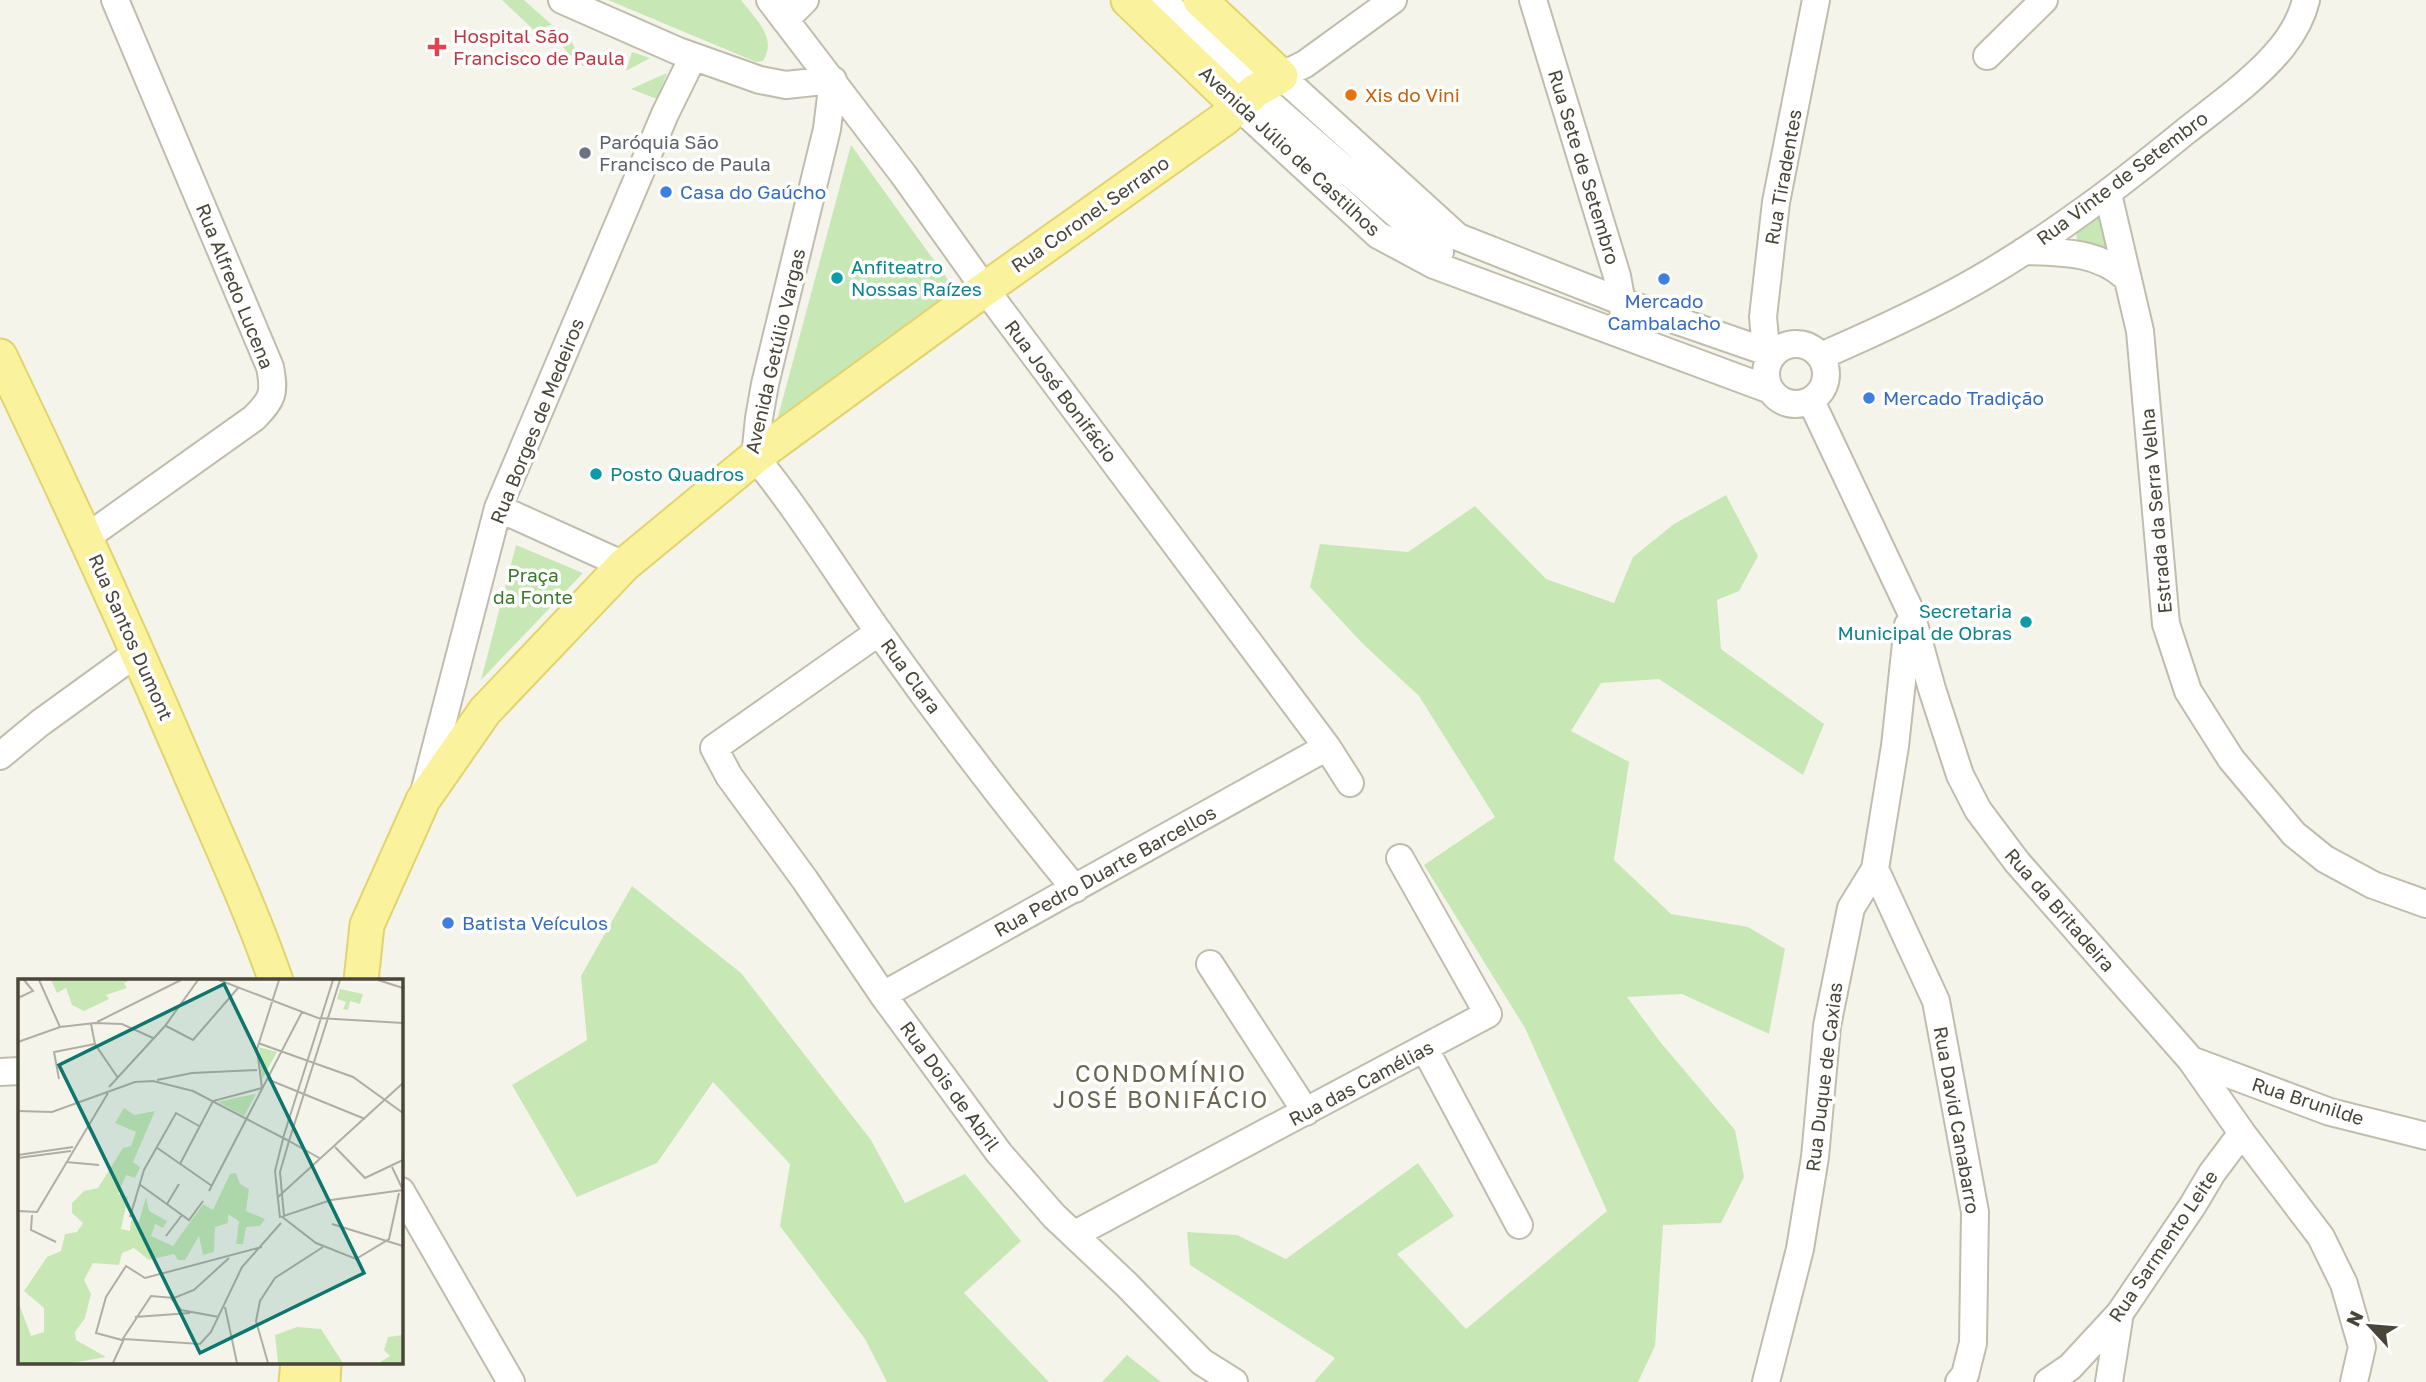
<svg xmlns="http://www.w3.org/2000/svg" width="2426" height="1382" viewBox="0 0 2426 1382" font-family="'Golos Text',sans-serif">
	<rect width="100%" height="100%" fill="#f5f4eb"/>
	<path fill="#c7e8b5" d="M502 0H524L552 25 534 30Z
		M608 0H741C755 19 778 37 763 61L756 62Z
		M570 39 585 67 575 61 563 47Z
		M632 52 650 58 626 71Z
		M667 73 657 99 631 89Z
		M851 145 959 295 775 428Z
		M2094 217 2104 221 2107 246 2103 250 2077 242 2076 231Z
		M1726 495 1758 556 1739 591 1717 600 1721 649 1824 724 1803 775 1659 679 1601 683 1571 731 1629 762 1614 860 1671 914 1748 927 1785 949 1769 1034 1682 994 1627 997 1661 1043 1735 1130 1744 1177 1721 1223 1663 1225 1655 1346 1638 1382H1314L1335 1358 1190 1265 1187 1232 1237 1235 1286 1259 1418 1163 1454 1216 1397 1254 1466 1329 1607 1211 1525 1028 1424 865 1495 817 1419 696 1362 643 1310 587 1320 544 1408 552 1475 506 1546 579 1614 603 1633 557 1674 524Z
		M516 545 583 573 481 680Z
		M632 886 741 973 871 1140 905 1203 965 1174 1021 1241 964 1293 1049 1382H887L865 1339 780 1226 790 1164 713 1082 657 1163 577 1197 512 1085 587 1040 581 976Z
		M1127 1355 1161 1382H1102Z"/>
	<g fill="none" stroke-linecap="round" stroke-linejoin="round">
		<defs>
			<path id="minor" d="M562 0 678 51 760 80 786 85 833 80 827 129 765 384 759 418 755 457C800 512 837 573 878 631 941 720 1006 805 1075 889
				M770 0 903 174 985 289 1327 747 1350 783
				M1163 0 1255 91 1440 252
				M1393 0 1305 64 1281 76 1458 237 1623 302 1773 354
				M1533 0 1617 276 1624 314
				M785 20 805 0
				M1987 56 2044 0
				M1238 106 1378 235 1434 265 1768 389
				M2108 194 2140 331 2166 624 2188 691 2231 759 2294 834 2325 859 2373 885 2426 904
				M2024 251C2061 252 2098 251 2127 278
				M1766 374a30 30 0 1 1 60 0a30 30 0 1 1-60 0Z
				M1773 354 1765 338 1763 317 1776 202 1816 0
				M1821 356C1874 333 1929 308 1979 279 2053 236 2120 185 2186 131 2219 105 2256 79 2282 47 2293 33 2302 17 2306 0
				M1811 401 1910 610 1932 689 1960 775 1978 810 2017 862 2191 1060 2242 1133 2321 1237 2344 1284 2362 1347 2354 1382
				M498 508 624 565
				M87 537 254 418C273 399 275 393 270 367L115 0
				M879 632 714 748 729 776 805 880 883 995 999 1153 1054 1216 1126 1284 1202 1362 1234 1382
				M0 756 40 723 138 652
				M425 789 498 508 665 114 693 57
				M1875 869 1936 1001 1975 1212 1973 1343 1965 1375 1959 1382
				M1210 964 1306 1112
				M883 995 1327 747
				M1425 1049 1519 1225
				M2191 1060 2330 1112 2426 1136
				M0 1072 19 1071
				M401 1191 511 1382
				M1075 1234 1488 1014 1400 858
				M1766 1382 1800 1249 1815 1157 1827 1026 1851 908 1875 869 1895 746 1908 625
				M2048 1382 2070 1367 2120 1313 2193 1205 2212 1173 2242 1133
				M2109 1382 2120 1313"/>
			<path id="major" d="M1128 0 1238 106
				M0 356C66 493 129 631 189 771 219 841 251 909 276 981
				M361 981 367 925 423 800 485 711 624 565 755 457 985 289 1224 119 1255 91 1281 76 1200 0
				M296 1382 298 1363
				M323 1382 324 1363"/>
		</defs>
		<use href="#minor" stroke="#c0bdad" stroke-width="30"/>
		<use href="#major" stroke="#e1d46d" stroke-width="37"/>
		<use href="#minor" stroke="#fff" stroke-width="26"/>
		<use href="#major" stroke="#fbf29d" stroke-width="33"/>
	</g>
	<path fill="#e0444e" stroke="#fff" stroke-width="2.5" d="M433.5 36.5h7v7h7v7h-7v7h-7v-7h-7v-7h7z"/>
	<circle fill="#e8710a" stroke="#fff" stroke-width="2.5" cx="1351" cy="95" r="7"/>
	<circle fill="#6b7280" stroke="#fff" stroke-width="2.5" cx="585" cy="153" r="7"/>
	<g fill="#3f7fe0" stroke="#fff" stroke-width="2.5">
		<circle cx="666" cy="192" r="7"/>
		<circle cx="1664" cy="279" r="7"/>
		<circle cx="1869" cy="398" r="7"/>
		<circle cx="448" cy="923" r="7"/>
	</g>
	<g fill="#0f9aa8" stroke="#fff" stroke-width="2.5">
		<circle cx="837" cy="278" r="7"/>
		<circle cx="596" cy="474" r="7"/>
		<circle cx="2026" cy="622" r="7"/>
	</g>
	<g text-anchor="middle" stroke-width="7" stroke-linejoin="round" paint-order="stroke">
		<g font-size="19" fill="#be3a42" stroke="#fff" text-anchor="start">
			<text x="453" y="43">Hospital São<tspan x="453" dy="22">Francisco de Paula</tspan></text>
		</g>
		<g font-size="19" fill="#c56008" stroke="#fff" text-anchor="start">
			<text x="1365" y="102">Xis do Vini</text>
		</g>
		<g font-size="19" fill="#5b616d" stroke="#fff" text-anchor="start">
			<text x="599" y="149">Paróquia São<tspan x="599" dy="22">Francisco de Paula</tspan></text>
		</g>
		<g font-size="19" fill="#494639" stroke="#fff">
			<text transform="translate(1290 151) rotate(43)" y="7">Avenida Júlio de Castilhos</text>
			<text transform="translate(1584 167) rotate(73)" y="7">Rua Sete de Setembro</text>
			<text transform="translate(1783 177) rotate(-80)" y="7">Rua Tiradentes</text>
			<text transform="translate(2122 178) rotate(-37)" y="7">Rua Vinte de Setembro</text>
			<text transform="translate(1090 214) rotate(-35)" y="7">Rua Coronel Serrano</text>
			<text transform="translate(235 286) rotate(68)" y="7">Rua Alfredo Lucena</text>
			<text transform="translate(775 351) rotate(-77)" y="7">Avenida Getúlio Vargas</text>
			<text transform="translate(1061 391) rotate(53)" y="7">Rua José Bonifácio</text>
			<text transform="translate(537 421) rotate(-68)" y="7">Rua Borges de Medeiros</text>
			<text transform="translate(2156 511) rotate(-95)" y="7">Estrada da Serra Velha</text>
			<text transform="translate(131 637) rotate(66)" y="7">Rua Santos Dumont</text>
			<text transform="translate(911 676) rotate(54)" y="7">Rua Clara</text>
			<text transform="translate(1105 871) rotate(-29)" y="7">Rua Pedro Duarte Barcellos</text>
			<text transform="translate(2060 910) rotate(49)" y="7">Rua da Britadeira</text>
			<text transform="translate(1824 1077) rotate(-83)" y="7">Rua Duque de Caxias</text>
			<text transform="translate(1361 1083) rotate(-28)" y="7">Rua das Camélias</text>
			<text transform="translate(950 1086) rotate(54)" y="7">Rua Dois de Abril</text>
			<text transform="translate(2308 1101) rotate(18)" y="7">Rua Brunilde</text>
			<text transform="translate(1957 1120) rotate(80)" y="7">Rua David Canabarro</text>
			<text transform="translate(2163 1246) rotate(-56)" y="7">Rua Sarmento Leite</text>
		</g>
		<g font-size="19" fill="#366cbe" stroke="#fff" text-anchor="start">
			<text x="680" y="199">Casa do Gaúcho</text>
			<text x="1664" y="308" text-anchor="middle">Mercado<tspan x="1664" dy="22">Cambalacho</tspan></text>
			<text x="1883" y="405">Mercado Tradição</text>
			<text x="462" y="930">Batista Veículos</text>
		</g>
		<g font-size="19" fill="#0d838f" stroke="#fff" text-anchor="start">
			<text x="851" y="274">Anfiteatro<tspan x="851" dy="22">Nossas Raízes</tspan></text>
			<text x="610" y="481">Posto Quadros</text>
			<text x="2012" y="618" text-anchor="end">Secretaria<tspan x="2012" dy="22">Municipal de Obras</tspan></text>
		</g>
		<g font-size="19" fill="#3b7a2c" stroke="#fff">
			<text x="533" y="582">Praça<tspan x="533" dy="22">da Fonte</tspan></text>
		</g>
		<g font-size="23" letter-spacing="2" fill="#6c6650" stroke="#fff">
			<text x="1161" y="1082">CONDOMÍNIO<tspan x="1161" dy="26">JOSÉ BONIFÁCIO</tspan></text>
		</g>
	</g>
	<g transform="translate(18 979)">
		<rect width="385" height="385" fill="#f5f4eb"/>
		<path d="M33 1H112L106 4 109 9 88 16 91 20 66 32 54 26 48 9 39 14ZM322 10 345 15 342 25 332 22 330 31 325 30 328 23 319 20ZM241 68 259 73 244 100ZM238 115 226 137 200 123 217 119ZM106 129 116 136 137 132 115 183 122 188 117 199 108 196 100 215 110 218 103 250 112 252 113 241 121 243 128 218 131 232 149 242 145 249 137 245 133 257 155 267 185 225 195 231 212 195 218 194 222 205 231 210 228 232 247 240 242 247 228 248 225 265H218L221 242 210 235V244L197 248 196 273 185 276 181 257 167 281H160L156 275 131 281 116 269 104 274 101 286 75 284 66 301 73 315 67 339 57 353 58 361 88 378 54 384H0V322L13 357 26 353V329L6 312 29 278 43 272 47 255 59 253 65 244 54 234V224L66 212 80 209 105 169 113 167 118 153 97 144ZM279 348 303 350 325 384H260L257 356ZM385 356V384H361L372 377 366 371 370 358Z" fill="#c7e8b5"/>
		<path fill="none" stroke="#b0aea4" stroke-width="2" d="M21 1 42 48M201 1 300 39 385 44M360 1 385 9M0 19 15 12 6 1M79 43 163 1M73 45 77 65 100 99M148 47 175 61 220 9M0 63 42 48 77 44 104 45 135 59M240 64 335 98 385 134M41 100 36 73 77 65M249 100 347 140M139 101 174 94 239 91M91 108 147 47 180 1M0 132 34 133 117 103 135 102 175 112 271 162 322 1M265 159 315 1M138 168 194 207M317 168 347 199 385 181M0 176 55 168M0 179 53 172M303 180 271 162 262 193 266 237 313 221 385 211M48 183 81 186M162 185 195 122 244 109 239 70 261 1M374 188 385 211M121 205 171 241 185 222M191 212 284 33M260 218 385 104M149 225 161 205M0 232 19 233 90 114M14 236 13 251 38 263M263 237 298 264 338 280 371 260 381 214M112 238 126 191 158 134 181 147M262 239 257 192 265 160M314 245 385 267M148 257 164 236M211 279 176 311 156 319 133 317 104 361 78 354 88 318 108 287 127 299 244 268M153 319 163 331 201 338M207 328 219 384M117 338 172 334M95 384 106 360 182 365 193 353 224 288 263 244M250 384 238 342 242 322 257 299 305 268"/>
		<path fill="#0f766e" fill-opacity="0.15" stroke="#0f766e" stroke-width="3.5" d="M206 5 346 294 182 374 41 86Z"/>
		<rect width="385" height="385" fill="none" stroke="#494639" stroke-width="3.5"/>
	</g>
	<g transform="translate(2370 1326) rotate(296)" stroke="#ffffff" stroke-width="5" paint-order="stroke">
	<path d="M0-5L12 26L0 18L-12 26Z" fill="#494639"/>
	<text y="-10" font-size="19" font-weight="bold" text-anchor="middle" fill="#494639">N</text>
	</g>
</svg>
